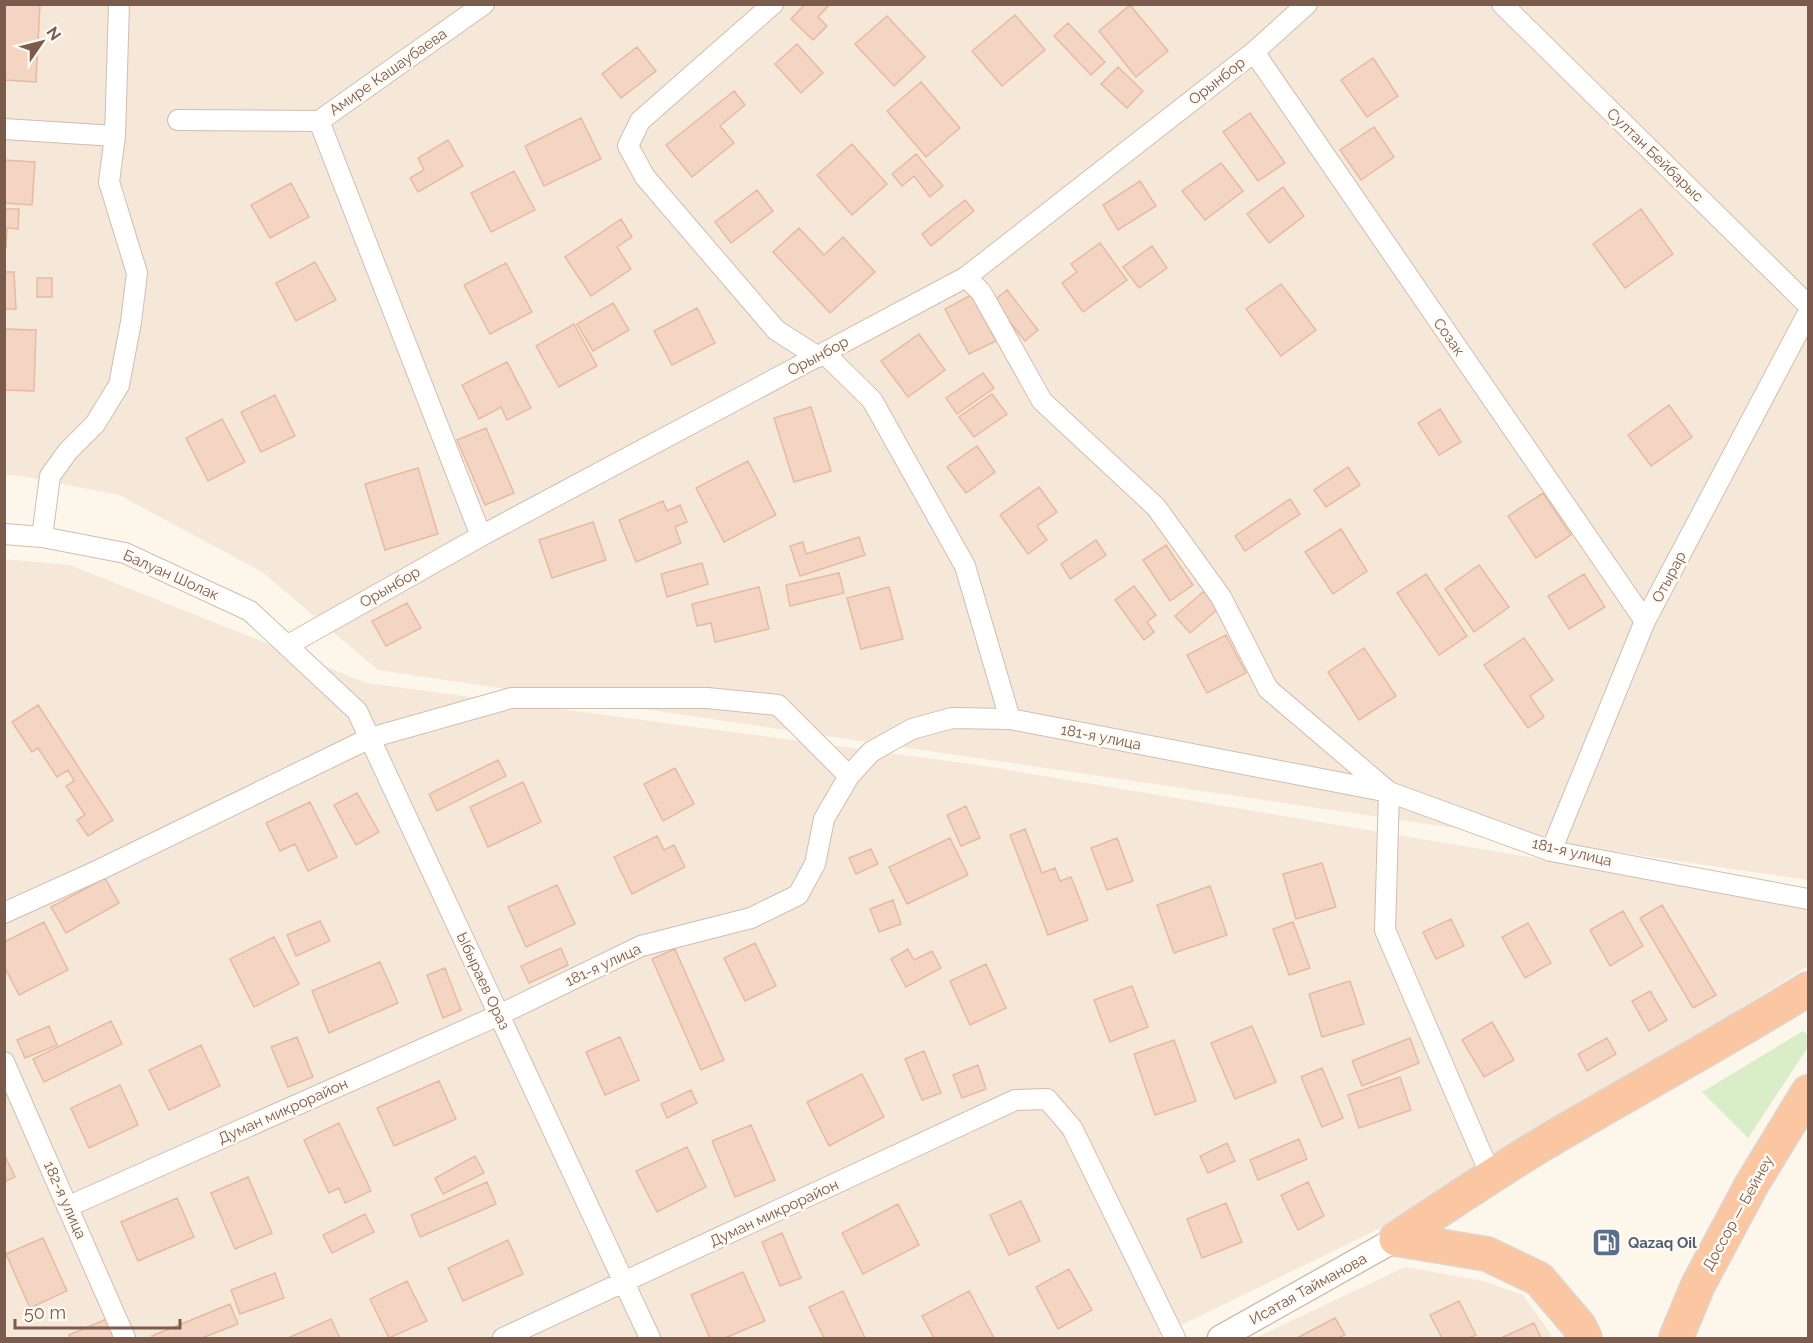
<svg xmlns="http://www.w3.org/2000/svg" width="1813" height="1343" viewBox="0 0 1813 1343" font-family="Raleway,sans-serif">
	<rect width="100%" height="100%" fill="#fdf6eb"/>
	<path fill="#f6e8d9" d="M4 5H1808V880L378 670 262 572 119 495 15 475H5Z
		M4 559 70 565 367 683 985 766 1714 888 1808 907V966L1652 1064 1399 1219 1155 1338H5Z
		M1405 1267 1483 1281 1523 1295 1550 1333 1551 1338H1255Z"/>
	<path fill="#d8edc8" d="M1803 1031 1808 1035V1047L1748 1138 1702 1092Z"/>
	<path fill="#f4d4c2" stroke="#e7baa1" stroke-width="1.5" d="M4 4H40L36 82 4 80Z
		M805 4H830L818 17 827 26 813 40 791 19Z
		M1130 5 1168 51 1136 77 1099 31Z
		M1015 15 1045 50 1002 86 972 51Z
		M887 16 925 57 894 86 855 44Z
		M1068 23 1105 62 1091 75 1054 36Z
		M797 44 823 73 801 93 775 64Z
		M637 47 656 71 621 98 602 74Z
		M1373 58 1398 96 1367 117 1341 80Z
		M1118 67 1143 91 1127 108 1101 84Z
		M921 82 960 128 926 157 887 111Z
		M734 91 745 105 720 126 734 143 692 177 666 145Z
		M1250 113 1285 163 1258 181 1223 132Z
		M581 118 601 159 544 186 525 146Z
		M1374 127 1394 157 1361 180 1340 150Z
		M448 140 463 166 418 192 410 178 424 170 418 158Z
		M852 144 887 184 852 215 817 175Z
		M916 154 943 186 930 197 914 176 902 186 892 174Z
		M4 160 35 162 32 205 4 203Z
		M1221 163 1243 191 1205 220 1182 191Z
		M514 171 535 210 491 232 471 193Z
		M1140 181 1156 206 1118 230 1103 205Z
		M291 183 309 217 270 238 251 205Z
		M1283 187 1304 216 1269 243 1247 214Z
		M757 190 773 211 731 243 715 222Z
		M965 200 974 211 931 246 922 234Z
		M4 209H19L18 229 7 228 6 248Z
		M1641 209 1673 254 1625 288 1593 244Z
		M621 219 632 237 617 247 631 269 591 296 565 257Z
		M799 228 824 255 843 237 875 272 830 313 773 252Z
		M1100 243 1127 280 1083 312 1062 283 1077 272 1071 264Z
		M1152 246 1167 268 1139 288 1123 267Z
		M315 262 336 300 296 321 276 283Z
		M506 263 532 312 490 334 464 285Z
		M4 272H14L16 309H4Z
		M37 278H52V297H37Z
		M1281 284 1316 330 1281 356 1246 309Z
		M1007 290 1038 330 1025 341 993 301Z
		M971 295 996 341 969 354 945 309Z
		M613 303 629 330 593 351 577 324Z
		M697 308 715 343 672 365 654 331Z
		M574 324 597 366 559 387 536 346Z
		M4 329 36 330 34 391 4 390Z
		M919 334 945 370 908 397 881 361Z
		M507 362 531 408 507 420 501 407 479 419 462 385Z
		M983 373 994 388 957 414 946 398Z
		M992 394 1007 414 974 437 959 417Z
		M275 395 295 436 261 452 241 412Z
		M1669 405 1692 437 1651 466 1628 435Z
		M811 407 831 471 794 482 774 418Z
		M1440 409 1461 442 1439 455 1418 423Z
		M222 419 245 462 208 481 186 438Z
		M486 428 514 493 485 505 457 440Z
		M977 446 995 472 966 493 947 467Z
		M748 461 776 515 724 542 696 488Z
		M1348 467 1360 485 1326 507 1314 490Z
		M418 468 438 534 385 550 365 484Z
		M1039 487 1057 512 1037 526 1047 540 1028 554 1000 515Z
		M1543 493 1571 535 1536 558 1508 516Z
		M1290 499 1300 514 1245 551 1235 536Z
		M663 501 667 511 680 505 687 522 675 527 681 543 636 562 619 520Z
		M593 522 606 560 552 578 539 540Z
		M1341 529 1367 571 1333 594 1305 552Z
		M859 537 865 555 800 576 790 546 803 542 806 554Z
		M1096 540 1106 555 1070 579 1061 564Z
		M1166 545 1193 585 1170 601 1143 560Z
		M702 563 708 584 667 597 661 574Z
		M1479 565 1509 607 1474 632 1445 589Z
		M839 573 844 593 790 606 786 585Z
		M1426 574 1467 636 1439 655 1397 593Z
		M1584 574 1605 607 1569 629 1548 596Z
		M1134 586 1156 615 1147 622 1154 632 1144 640 1115 600Z
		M759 587 769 629 715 642 711 623 697 626 692 604Z
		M889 587 903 639 861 649 847 598Z
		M1204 591 1218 609 1190 633 1175 616Z
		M407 603 421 628 386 646 372 621Z
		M1226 635 1246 673 1207 693 1187 655Z
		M1524 638 1553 680 1530 696 1544 717 1528 728 1484 665Z
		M1364 648 1396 696 1359 720 1328 672Z
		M38 705 113 820 88 836 77 820 85 815 66 786 74 781 68 770 57 777 38 748 32 752 12 722Z
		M498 760 506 776 437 811 429 794Z
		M675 768 694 804 663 821 644 784Z
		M523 782 541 822 488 847 470 807Z
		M357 793 379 832 356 845 334 805Z
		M310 802 337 857 308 871 295 844 280 851 266 823Z
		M966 806 980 838 961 846 947 815Z
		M1025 829 1042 873 1055 868 1060 881 1071 877 1088 920 1048 935 1010 835Z
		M657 836 664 850 674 845 685 867 632 894 614 857Z
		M950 838 968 875 907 904 889 867Z
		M1117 838 1133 881 1107 890 1091 848Z
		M871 849 878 864 856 874 849 858Z
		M1322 863 1336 907 1296 919 1283 874Z
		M105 878 119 903 66 933 51 907Z
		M557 885 575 924 526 947 508 907Z
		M1210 886 1227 935 1174 953 1157 905Z
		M893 900 901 924 879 932 870 909Z
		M1662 905 1716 995 1693 1008 1640 918Z
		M1623 911 1643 946 1610 966 1590 930Z
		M1451 919 1464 946 1436 959 1423 932Z
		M320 921 330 941 296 956 287 935Z
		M44 922 68 970 19 995 4 966V942Z
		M1293 922 1310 968 1289 975 1273 929Z
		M1528 923 1551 963 1525 978 1502 937Z
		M274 937 299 984 254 1007 230 959Z
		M755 943 776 986 745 1001 724 958Z
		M561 948 568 965 529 983 521 966Z
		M675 949 724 1060 701 1070 652 959Z
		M908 949 914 960 932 951 941 968 906 987 891 959Z
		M380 962 398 1003 329 1033 312 991Z
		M986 964 1006 1008 970 1025 950 981Z
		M445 968 461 1010 443 1018 427 975Z
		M1350 981 1364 1024 1322 1037 1309 994Z
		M1132 986 1148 1027 1110 1042 1094 1000Z
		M1650 991 1667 1020 1649 1031 1632 1001Z
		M111 1021 122 1044 44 1082 33 1059Z
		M1492 1022 1514 1060 1484 1077 1462 1040Z
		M49 1026 57 1045 25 1058 17 1040Z
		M1252 1026 1276 1082 1235 1099 1211 1043Z
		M297 1037 313 1077 288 1087 271 1047Z
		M620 1037 639 1080 605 1095 586 1052Z
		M1410 1038 1419 1063 1362 1086 1352 1061Z
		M1607 1038 1616 1054 1587 1071 1578 1054Z
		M1174 1040 1196 1101 1155 1115 1134 1054Z
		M201 1045 220 1086 169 1110 149 1070Z
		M924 1051 941 1093 922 1100 905 1059Z
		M978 1065 986 1089 962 1098 953 1075Z
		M1322 1068 1343 1118 1322 1127 1301 1077Z
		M862 1074 884 1117 829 1146 807 1102Z
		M1400 1077 1411 1110 1359 1128 1348 1095Z
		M439 1081 456 1119 394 1146 377 1108Z
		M120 1085 138 1125 89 1148 71 1108Z
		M691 1090 697 1103 667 1118 661 1104Z
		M339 1123 371 1191 345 1203 339 1188 329 1193 304 1140Z
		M751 1125 775 1180 735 1197 712 1141Z
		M1299 1139 1307 1159 1258 1180 1250 1160Z
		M1227 1143 1235 1161 1208 1173 1200 1156Z
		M687 1147 706 1187 657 1212 636 1171Z
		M4 1154 15 1177 4 1182Z
		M475 1156 484 1173 443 1194 435 1178Z
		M248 1177 272 1233 235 1249 211 1193Z
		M487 1182 496 1204 420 1237 411 1215Z
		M1308 1182 1324 1216 1298 1230 1281 1195Z
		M177 1198 194 1237 138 1261 121 1222Z
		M1021 1201 1040 1241 1009 1255 990 1215Z
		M1226 1203 1242 1242 1202 1258 1187 1219Z
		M898 1204 919 1245 863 1274 842 1233Z
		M365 1214 374 1232 332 1253 323 1235Z
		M782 1233 801 1278 780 1286 762 1242Z
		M43 1238 67 1291 30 1308 6 1254Z
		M508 1240 523 1274 463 1301 448 1268Z
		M1069 1269 1092 1310 1058 1329 1036 1287Z
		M743 1272 765 1321 725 1338H710L691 1295Z
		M275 1273 284 1298 240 1314 231 1290Z
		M407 1281 427 1321 389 1338 370 1299Z
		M843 1291 865 1338H824L809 1307Z
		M969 1291 994 1338H934L922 1316Z
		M1459 1301 1476 1335 1469 1338H1442L1430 1315Z
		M230 1304 238 1324 202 1338H153L152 1336Z
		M109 1318 118 1338H70L69 1335Z
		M1335 1318 1345 1335 1338 1338H1297Z
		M331 1319 340 1338H288Z
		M1534 1323 1541 1338H1501Z"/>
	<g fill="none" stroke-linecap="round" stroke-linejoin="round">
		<defs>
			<path id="minor" d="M773 4 640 121 628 146 645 177 776 330 818 357
				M1502 4 1808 305
				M1254 52 1645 621
				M178 120 319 121 484 4
				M319 121 481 536
				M4 129 115 136
				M966 277 981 292 1042 401 1156 507 1221 597 1268 689 1389 792 1385 930 1491 1176
				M824 353 872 400 965 566 1010 719
				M4 534 42 537 125 553 250 611 357 711 650 1338
				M42 537 50 476 68 451 95 424 119 385 131 322 137 273 109 182 115 136 119 4
				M288 645 481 536 966 277 1254 52 1307 4
				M1551 851 1645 621 1808 313
				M4 913 101 869 370 738 511 698H707L778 705 849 776
				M4 1062 125 1338
				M67 1207 499 1015 641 946 751 918 798 895 815 864 824 819 849 776 871 752 912 729 952 718 1010 719 1389 792 1551 851 1808 899
				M503 1338 1015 1100 1047 1099 1072 1128 1175 1338"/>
			<path id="tertiary" d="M1220 1338 1396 1239"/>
			<path id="trunk" d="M1396 1239C1444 1207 1492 1175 1541 1145 1630 1092 1721 1043 1808 989
				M1396 1239 1487 1254 1539 1279 1579 1326 1585 1338
				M1676 1338 1698 1285 1752 1184 1808 1092"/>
		</defs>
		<use href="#minor" stroke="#d2bdaf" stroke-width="22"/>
		<use href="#tertiary" stroke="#d2bdaf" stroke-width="27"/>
		<use href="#trunk" stroke="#ddd4d0" stroke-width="36"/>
		<use href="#minor" stroke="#fff" stroke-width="20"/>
		<use href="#tertiary" stroke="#fff" stroke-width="24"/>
		<use href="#trunk" stroke="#fbc7a2" stroke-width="33"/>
	</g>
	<defs>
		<symbol id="fuel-square" viewBox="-11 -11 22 22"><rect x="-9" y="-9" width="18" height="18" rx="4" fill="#5c6f8a" stroke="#fffaf3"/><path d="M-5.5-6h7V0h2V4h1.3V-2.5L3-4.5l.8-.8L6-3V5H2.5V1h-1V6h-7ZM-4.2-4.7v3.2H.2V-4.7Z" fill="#fff"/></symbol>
	</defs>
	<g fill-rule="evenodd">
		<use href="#fuel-square" x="1590" y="1226" width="33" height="33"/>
	</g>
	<g text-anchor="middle" stroke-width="5" stroke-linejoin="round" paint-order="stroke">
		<g font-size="15" fill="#7b5b4c" stroke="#fffaf3">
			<text transform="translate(388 72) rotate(-35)" y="5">Амире Кашаубаева</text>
			<text transform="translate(1217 81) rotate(-38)" y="5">Орынбор</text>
			<text transform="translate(1655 155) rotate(44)" y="5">Султан Бейбарыс</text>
			<text transform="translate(1449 337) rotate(55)" y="5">Созак</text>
			<text transform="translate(818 356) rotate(-28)" y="5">Орынбор</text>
			<text transform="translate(171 575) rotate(24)" y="5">Балуан Шолак</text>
			<text transform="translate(1669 577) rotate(-62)" y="5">Отырар</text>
			<text transform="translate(390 587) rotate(-30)" y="5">Орынбор</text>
			<text transform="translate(1101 737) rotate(11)" y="5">181-я улица</text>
			<text transform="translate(1572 852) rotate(13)" y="5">181-я улица</text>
			<text transform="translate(603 965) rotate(-25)" y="5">181-я улица</text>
			<text transform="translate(483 981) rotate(65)" y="5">Ыбыраев Ораз</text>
			<text transform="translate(283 1111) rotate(-24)" y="5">Думан микрорайон</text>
			<text transform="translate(65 1200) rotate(66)" y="5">182-я улица</text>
			<text transform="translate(774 1213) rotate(-25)" y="5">Думан микрорайон</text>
			<text transform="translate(1738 1213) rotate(-61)" y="5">Доссор — Бейнеу</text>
			<text transform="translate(1308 1289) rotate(-29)" y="5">Исатая Тайманова</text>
		</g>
		<g font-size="15" font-weight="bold" fill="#4e5e75" stroke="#fffaf3" text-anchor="start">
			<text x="1628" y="1248">Qazaq Oil</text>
		</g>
	</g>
	<rect width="1813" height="1343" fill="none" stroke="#7b5b4c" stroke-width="12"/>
	<g transform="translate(42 42) rotate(55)" stroke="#fffaf3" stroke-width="4.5" paint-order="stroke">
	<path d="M0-4.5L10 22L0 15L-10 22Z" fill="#7b5b4c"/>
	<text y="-9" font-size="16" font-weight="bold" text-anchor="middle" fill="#7b5b4c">N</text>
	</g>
	<path d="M15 1319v9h165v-9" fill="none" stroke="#7b5b4c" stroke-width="3"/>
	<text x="24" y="1319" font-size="18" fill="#7b5b4c" stroke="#fffaf3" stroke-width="4.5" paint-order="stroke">50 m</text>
</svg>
